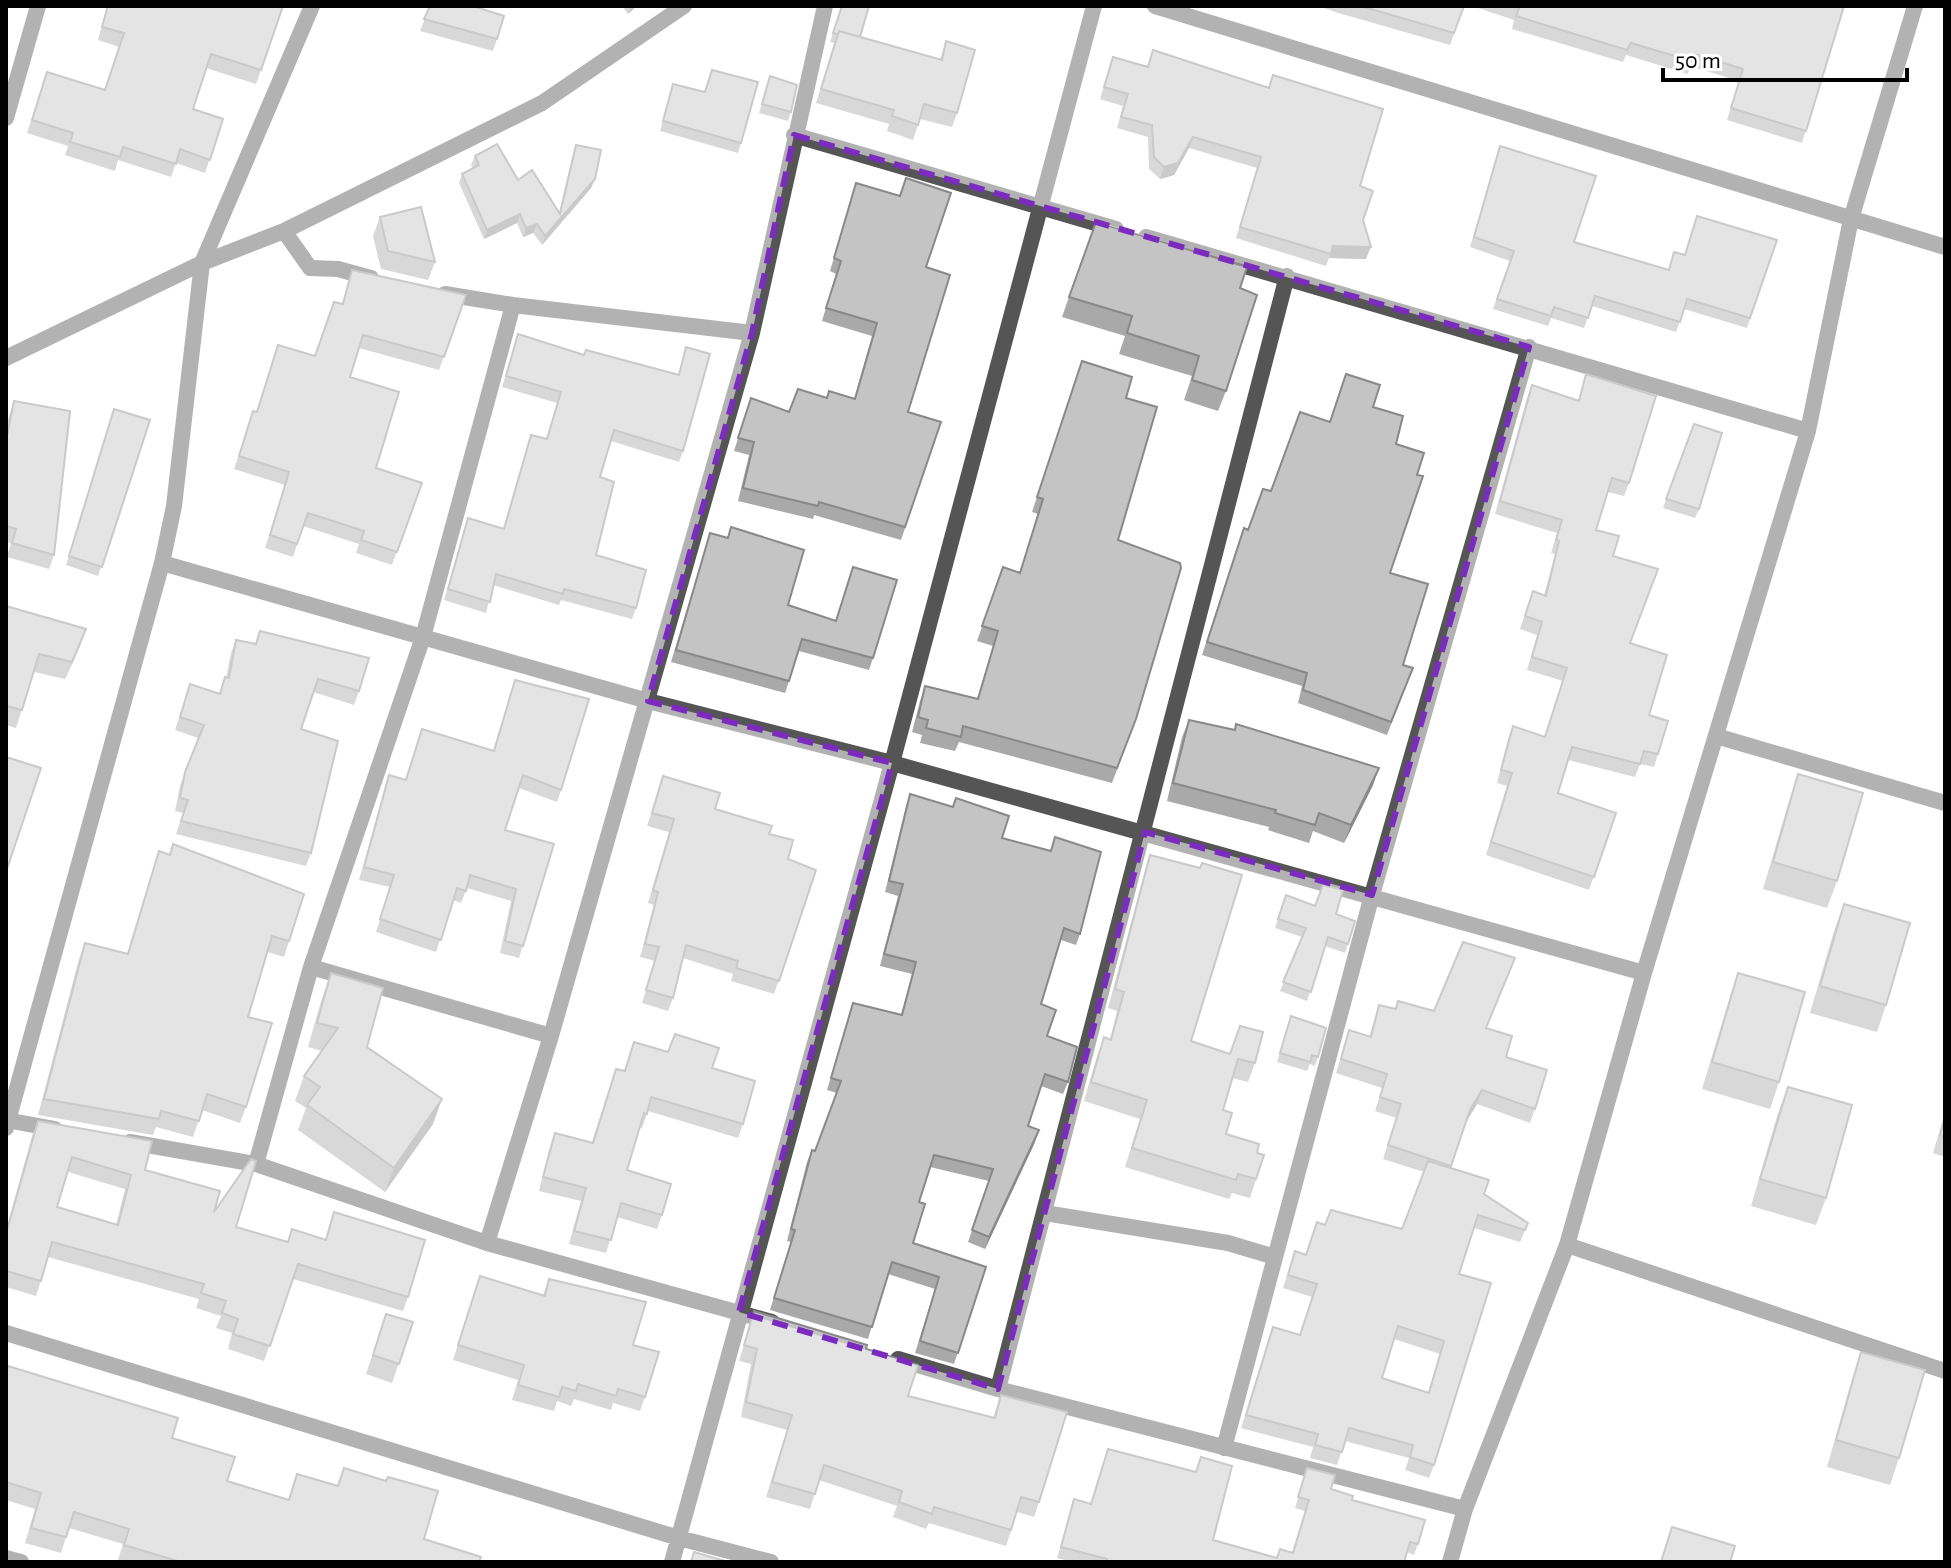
<svg xmlns="http://www.w3.org/2000/svg" width="1951" height="1568" viewBox="0 0 1951 1568" font-family="'Alegreya Sans',sans-serif">
	<rect width="100%" height="100%" fill="#fff"/>
	<g fill="none" stroke-linecap="round" stroke-linejoin="round">
		<path stroke="#555" stroke-width="16" d="M1155 6 1945 247
			M6 118 38 6
			M794 135 1116 229
			M284 231 310 268 338 269 371 278
			M1146 237 1808 431
			M445 294 513 305 752 333
			M6 358 202 263 284 231 542 103 684 6
			M162 563 648 701 892 763 1644 973
			M1716 736 1945 803
			M311 967 551 1036
			M6 1120 55 1129
			M6 1128 162 563 174 506 202 263 312 6
			M130 1142 256 1164 487 1243 772 1322
			M256 1164 311 967 423 637 513 305
			M1045 1213 1228 1243 1275 1257
			M487 1243 551 1036 752 333 825 6
			M1567 1245 1945 1371
			M6 1333 679 1538 771 1562
			M898 1359 998 1389 1465 1509
			M998 1389 1287 276
			M1224 1448 1372 895 1529 347
			M6 1558 21 1562
			M672 1562 892 763 1094 6
			M1450 1562 1465 1509 1567 1245 1644 973 1808 431 1851 219 1915 6"/>
	</g>
	<path fill="#a9a9a9" fill-rule="evenodd" d="M107 6H283L256 84 206 68 193 109 223 119 205 173 176 163 171 177 118 160 115 171 65 155 68 146 27 133 47 72 105 90 119 47 98 40Z
		M430 6H475L497 39 493 51 420 31Z
		M622 6H637L628 14Z
		M841 6 860 37 940 60 946 41 957 113 952 127 920 119 913 140 887 131 889 124 816 103 834 43 830 42Z
		M1319 6H1464L1450 45 1335 12Z
		M1472 6H1844L1802 143 1727 120 1739 81 1690 66 1688 74 1626 55 1623 62 1512 29 1514 20Z
		M1153 50 1269 88 1273 75 1360 186 1366 259 1329 258 1326 266 1236 238 1257 168 1189 148 1174 175 1160 179 1149 169 1148 137 1117 128 1123 106 1100 99 1113 57 1147 67Z
		M712 70 741 143 738 153 660 131 673 84 705 92Z
		M770 76 791 112 788 121 759 113Z
		M576 145 591 188 542 245 533 233 523 237 517 223 484 239 459 183 462 174 473 168 471 165 475 156 518 180 559 213 573 154Z
		M1500 146 1574 242 1668 270 1685 255 1777 240 1747 328 1684 309 1676 332 1592 306 1584 328 1551 318 1548 326 1493 309 1510 261 1470 247Z
		M906 178 926 267 908 412 941 422 901 540 814 515 813 519 738 501 749 455 734 451 751 398 789 412 827 398 854 399 872 336 822 321 836 274 830 271 856 183 900 196Z
		M380 217 435 262 428 280 381 269 373 236Z
		M352 270 466 295 439 370 359 348 350 377 376 468 422 483 392 565 356 553 359 544 303 526 293 557 265 548 285 485 234 469 249 424 257 412 278 345 314 356 342 304Z
		M1240 288 1226 391 1218 411 1184 400 1192 376 1119 354 1125 336 1062 317 1069 297Z
		M518 334 584 355 678 375 686 347 683 451 679 462 611 441 600 477 596 555 636 608 632 619 561 600 559 605 493 585 486 613 444 600 468 518 503 529 531 435 546 439 557 403 502 387Z
		M1586 374 1629 483 1624 496 1608 492 1596 530 1613 556 1630 643 1658 754 1654 767 1640 764 1635 777 1568 760 1558 793 1616 813 1589 890 1486 855 1507 786 1497 783 1508 739 1513 726 1545 737 1563 681 1527 670 1537 635 1520 629 1533 591 1544 595 1555 554 1551 553 1557 533 1495 514 1527 398 1532 385 1578 401Z
		M1077 376 1126 398 1118 540 1136 719 1112 783 959 742 955 751 920 743 922 735 912 732 920 701 925 686 977 699 993 646 977 641 1003 567 1020 572 1038 514 1032 512Z
		M14 401 54 555 49 569 7 557 11 543 6 542V429L9 416Z
		M1373 407 1396 444 1417 475 1390 573 1403 665 1413 668 1387 735 1298 703 1302 686 1202 655 1239 541 1248 530 1271 491Z
		M111 418 150 420 98 576 66 565Z
		M1694 424 1699 509 1695 518 1663 508Z
		M731 527 788 605 836 621 853 567 873 658 869 670 799 651 785 693 671 662 710 533 727 538Z
		M6 606 80 646 65 679 34 672 16 728 6 725Z
		M260 631 359 691 354 705 313 692 301 729 311 853 306 866 176 834 183 813 175 811 180 786 198 738 175 730 190 684 219 694 225 677 226 678 231 653 236 640 255 644Z
		M515 680 561 790 557 802 519 788 505 830 554 844 519 958 500 953 511 901 467 888 461 903 453 900 436 952 376 932 390 887 359 880 389 775 405 780 422 729 493 751Z
		M1189 720 1373 785 1344 843 1313 831 1309 843 1268 830 1269 827 1167 801 1182 737Z
		M1798 774 1837 881 1827 908 1763 889 1789 801Z
		M663 776 715 809 769 834 788 859 816 870 774 994 731 981 733 974 683 958 673 998 668 1011 642 1003 655 961 640 957 654 905 648 903 669 832 647 826Z
		M910 794 1002 838 1080 934 1076 945 1061 940 1041 1004 1047 1036 1068 1082 1063 1094 1041 1086 1028 1126 1035 1142 985 1249 968 1242 989 1181 930 1167 919 1202 913 1243 986 1267 954 1364 915 1353 935 1289 888 1274 868 1339 770 1310 791 1242 787 1241 807 1162 812 1150 815 1151 837 1093 827 1090 853 1003 901 1015 912 974 880 966 898 896 885 892 906 806Z
		M159 851 289 941 284 957 268 952 248 1017 246 1107 240 1123 202 1110 193 1137 156 1127 153 1135 38 1115 79 959 85 943 127 954Z
		M1150 855 1191 1041 1255 1063 1248 1082 1232 1078 1223 1110 1226 1134 1257 1153 1264 1155 1250 1198 1232 1193 1229 1199 1125 1167 1140 1119 1084 1101 1097 1056 1104 1037 1110 1039 1117 1011 1108 1008 1144 874Z
		M1286 895 1336 914 1348 944 1345 953 1325 946 1307 1001 1280 991 1302 937 1275 928Z
		M1844 904 1886 1005 1877 1032 1810 1013 1834 931Z
		M1515 958 1486 1028 1506 1057 1535 1109 1530 1123 1477 1104 1466 1123 1450 1168 1484 1194 1528 1223 1520 1242 1474 1228 1459 1274 1434 1465 1429 1478 1405 1470 1409 1458 1345 1441 1337 1465 1310 1458 1313 1447 1241 1428 1273 1327 1300 1335 1312 1297 1283 1288 1295 1251 1306 1254 1325 1225 1402 1229 1424 1172 1383 1159 1396 1118 1375 1111 1382 1088 1336 1073 1349 1030 1369 1037 1379 1005 1395 1009 1434 1011ZM1394 1339 1440 1354 1428 1392 1382 1378Z
		M331 973 367 1047 433 1124 385 1192 298 1130 306 1108 295 1101 304 1076 322 1051 308 1047 322 998Z
		M1738 973 1779 1082 1770 1109 1702 1089 1729 1000Z
		M1288 1025 1318 1057 1315 1066 1310 1064 1307 1071 1277 1062Z
		M634 1042 712 1068 743 1124 738 1138 648 1111 642 1128 640 1127 627 1170 662 1215 657 1229 617 1217 606 1253 569 1244 581 1201 539 1191 550 1146 555 1133 592 1142 616 1069 624 1071Z
		M1788 1087 1826 1198 1816 1225 1751 1206 1778 1113Z
		M1945 1113V1157L1933 1153Z
		M38 1121 145 1170 214 1212 236 1227 287 1242 325 1240 334 1212 408 1297 403 1311 293 1279 264 1361 228 1349 232 1333 216 1328 221 1316 196 1308 199 1299 48 1257 36 1296 6 1287V1230L32 1136ZM68 1172 125 1189 116 1225 57 1207Z
		M480 1276 543 1295 549 1279 633 1345 645 1397 640 1411 613 1403 611 1410 574 1399 571 1406 557 1401 554 1411 512 1400 518 1380 453 1360Z
		M754 1311 866 1349 908 1396 993 1418 1001 1395 1039 1502 1034 1517 1017 1512 1006 1546 929 1523 926 1529 893 1517 897 1506 819 1480 810 1509 766 1497 787 1430 741 1417 751 1364 739 1361Z
		M386 1314 413 1322 392 1383 366 1374Z
		M1861 1352 1899 1458 1890 1485 1827 1467 1852 1379Z
		M6 1371 172 1438 227 1481 288 1500 297 1474 337 1486 344 1468 424 1539 479 1562H124L118 1560 123 1544 69 1528 61 1553 25 1543 35 1509 6 1500Z
		M1304 1479 1331 1489 1352 1500 1418 1544 1414 1555 1407 1552 1404 1562H1073L1057 1558 1074 1499 1277 1558 1292 1553 1305 1511 1295 1508Z"/>
	<path fill="#898989" d="M631 6H637L628 14Z
		M1193 137 1189 148 1174 175 1160 179 1164 167Z
		M595 179 591 188 542 245 545 236Z
		M520 214 517 223 484 239 487 230Z
		M537 224 533 233 523 237 526 228Z
		M1333 246 1371 247 1366 259 1329 258Z
		M86 629 80 646 65 679 72 662Z
		M1379 768 1373 785 1344 843 1351 825Z
		M1482 1090 1477 1104 1465 1123 1470 1110Z
		M442 1099 433 1124 385 1192 394 1168Z
		M1039 1130 1035 1142 985 1249 989 1237Z"/>
	<path fill="#c4c4c4" stroke="#898989" stroke-width="2" fill-rule="evenodd" d="M108 6H283L261 70 211 54 193 109 223 119 210 160 180 149 176 164 123 147 120 157 70 142 73 133 32 120 47 72 105 90 124 33 102 27Z
		M430 6H473L504 16 497 39 424 19Z
		M842 6H869L860 37 839 31 838 34 833 33Z
		M1360 6H1464L1454 33Z
		M1513 6H1844L1806 131 1731 108 1743 69 1694 54 1692 61 1631 43 1627 50 1516 16 1519 8Z
		M839 31 942 60 946 41 975 50 957 113 924 104 918 125 892 116 894 110 821 89Z
		M1153 50 1269 88 1273 75 1383 109 1360 186 1373 191 1363 220 1371 247 1333 246 1331 254 1240 227 1261 157 1193 137 1178 163 1164 167 1154 157 1152 125 1121 117 1128 94 1104 87 1113 57 1148 67Z
		M712 70 758 82 741 143 663 121 673 84 705 92Z
		M770 76 797 85 791 112 762 104Z
		M497 144 518 180 532 170 560 214 576 145 601 150 595 179 545 236 537 224 526 228 520 214 487 230 462 174 479 165 475 156Z
		M1500 146 1596 176 1574 242 1669 270 1674 252 1685 255 1697 216 1777 240 1750 318 1687 299 1680 322 1595 296 1588 318 1554 307 1551 316 1497 299 1514 251 1474 237Z
		M906 178 951 193 926 267 950 275 908 412 941 422 905 527 819 502 818 506 743 488 754 442 738 438 751 398 789 412 798 389 827 398 829 391 855 399 877 323 826 308 841 261 834 258 856 183 900 196Z
		M421 207 435 262 388 251 380 217Z
		M1096 222 1247 267 1240 288 1257 295 1226 391 1192 380 1199 356 1127 333 1132 316 1069 297Z
		M352 270 466 295 444 357 363 335 350 377 399 392 376 468 422 483 397 552 361 540 364 531 308 513 297 544 270 535 289 472 239 456 253 411 257 412 278 345 315 356 334 302 343 304Z
		M518 334 584 355 586 350 679 375 686 347 710 354 683 451 614 430 600 477 614 482 596 555 646 570 636 608 564 589 563 594 496 574 490 602 448 589 468 518 504 529 531 435 547 439 561 392 506 376Z
		M1082 361 1132 377 1126 398 1157 407 1118 540 1180 563 1181 568 1136 719 1117 768 963 726 961 737 926 728 928 720 918 717 925 686 978 699 998 631 982 626 1003 567 1020 573 1043 499 1037 497Z
		M1346 374 1380 385 1373 407 1403 416 1396 444 1424 453 1417 475 1423 476 1390 573 1428 584 1403 665 1413 668 1391 722 1303 690 1307 673 1207 642 1244 528 1248 530 1263 489 1271 491 1300 412 1330 422Z
		M1586 374 1656 396 1629 483 1612 478 1596 530 1619 536 1613 556 1658 569 1630 643 1667 655 1649 715 1668 721 1658 754 1644 751 1640 764 1572 747 1558 793 1616 813 1594 877 1491 842 1512 773 1501 770 1513 726 1545 737 1567 668 1532 657 1542 622 1525 616 1533 591 1546 596 1559 541 1556 540 1562 520 1500 501 1532 385 1579 401Z
		M14 401 70 411 54 555 12 543 16 529 6 526V441Z
		M114 409 150 420 102 567 69 556Z
		M1694 424 1722 433 1699 509 1666 499Z
		M731 527 804 550 788 605 836 621 853 567 897 580 873 658 802 639 789 681 676 650 710 533 728 538Z
		M6 606 86 629 72 662 39 654 22 710 6 706Z
		M260 631 369 658 359 691 318 679 301 729 338 741 311 853 181 821 188 800 180 798 185 772 204 725 180 717 190 684 220 694 225 677 229 678 236 640 256 644Z
		M515 680 589 699 561 790 523 775 505 830 554 844 523 946 505 941 516 889 470 875 466 891 457 888 441 940 380 919 394 875 364 867 389 775 406 780 422 729 494 751Z
		M1189 720 1235 730 1236 724 1379 768 1351 825 1319 813 1315 825 1275 813 1276 810 1173 783Z
		M6 757 41 768 6 872Z
		M1798 774 1863 793 1837 881 1773 862Z
		M663 776 720 793 715 809 772 826 769 834 793 840 788 859 816 870 779 981 736 968 738 961 686 945 673 998 646 990 659 947 645 944 658 892 653 890 674 819 652 813Z
		M910 794 953 807 956 798 1009 816 1002 838 1051 851 1055 837 1101 852 1080 934 1064 928 1041 1004 1056 1010 1047 1036 1077 1047 1068 1082 1045 1074 1028 1126 1039 1130 989 1237 972 1230 993 1169 934 1155 919 1202 925 1204 913 1243 986 1267 958 1353 920 1341 939 1277 892 1262 872 1327 774 1298 795 1230 791 1229 812 1150 815 1151 841 1081 831 1078 853 1003 902 1015 916 962 884 954 903 884 889 881Z
		M173 844 304 894 289 941 272 936 248 1017 272 1023 246 1107 207 1094 199 1121 161 1111 159 1119 44 1099 85 943 128 954 159 851 170 855Z
		M1150 855 1200 868 1202 863 1242 875 1191 1041 1230 1054 1240 1026 1263 1032 1255 1063 1238 1059 1223 1110 1232 1113 1226 1134 1259 1144 1257 1153 1264 1155 1256 1179 1238 1174 1236 1180 1132 1148 1147 1100 1091 1082 1104 1037 1111 1040 1124 992 1115 989Z
		M1323 885 1343 890 1336 914 1355 921 1348 944 1328 937 1311 992 1283 982 1306 928 1278 919 1286 895 1315 906Z
		M1844 904 1910 923 1886 1005 1820 986Z
		M1463 942 1515 958 1486 1028 1512 1036 1506 1057 1547 1070 1535 1109 1482 1090 1470 1110 1451 1166 1388 1145 1401 1104 1380 1097 1387 1074 1341 1059 1349 1030 1371 1037 1379 1005 1396 1009 1398 1001 1434 1011Z
		M331 973 383 988 367 1047 442 1099 394 1168 307 1105 320 1087 304 1076 338 1028 317 1023Z
		M1738 973 1805 992 1779 1082 1712 1062Z
		M1291 1016 1326 1028 1318 1057 1312 1055 1310 1062 1280 1053Z
		M675 1034 719 1048 712 1068 755 1081 743 1124 651 1097 647 1114 644 1113 627 1170 671 1184 662 1215 621 1203 611 1240 574 1231 586 1188 543 1177 555 1133 593 1143 616 1069 625 1071 634 1042 668 1052Z
		M1788 1087 1852 1105 1826 1198 1760 1179Z
		M1945 1117V1137L1940 1135Z
		M38 1121 152 1141 145 1170 220 1191 214 1212 251 1159 256 1161 236 1227 288 1242 292 1229 326 1240 334 1212 425 1240 408 1297 298 1264 270 1346 233 1334 238 1319 222 1313 226 1301 201 1293 204 1284 52 1242 41 1281 6 1271V1234ZM72 1157 131 1175 118 1225 57 1207Z
		M1428 1161 1489 1180 1484 1194 1528 1223 1525 1230 1478 1215 1459 1274 1491 1283 1434 1465 1410 1457 1413 1445 1349 1428 1342 1452 1315 1445 1318 1434 1246 1415 1273 1327 1300 1335 1317 1284 1288 1275 1295 1251 1306 1255 1317 1222 1325 1225 1331 1210 1402 1229ZM1398 1326 1444 1341 1429 1393 1382 1378Z
		M480 1276 545 1296 549 1279 646 1302 633 1345 659 1352 645 1397 618 1389 616 1396 578 1384 576 1391 562 1387 559 1397 518 1385 524 1365 458 1345Z
		M754 1311 867 1345 866 1349 918 1365 908 1396 995 1418 1001 1395 1067 1412 1039 1502 1021 1497 1011 1530 934 1507 932 1514 899 1502 902 1491 824 1465 815 1494 772 1482 792 1415 746 1402 757 1349 744 1345Z
		M386 1314 413 1322 399 1364 373 1355Z
		M1861 1352 1925 1370 1899 1458 1836 1440Z
		M8 1366 178 1418 172 1438 235 1457 227 1481 289 1500 297 1474 338 1486 344 1468 386 1481 388 1477 438 1491 424 1539 481 1557 479 1562H181L124 1545 129 1529 74 1512 66 1537 31 1528 41 1493 6 1482V1372Z
		M1108 1449 1196 1472 1201 1457 1232 1466 1213 1540 1277 1558 1280 1549 1293 1553 1309 1500 1298 1497 1307 1468 1335 1475 1331 1489 1353 1496 1352 1500 1425 1520 1418 1544 1410 1542 1404 1562H1106L1107 1559 1061 1547 1074 1499 1091 1504Z
		M1672 1527 1735 1546 1730 1562H1661Z
		M694 1552 725 1561V1562H691Z"/>
	<path d="M0 0H1951V1568H0ZM794 135 1529 347 1372 895 1145 832 998 1389 739 1312 892 763 648 701 752 333Z" fill="#fff" fill-opacity=".55" fill-rule="evenodd"/>
	<path fill="none" stroke="#7b2cbf" stroke-width="6" stroke-dasharray="16 10" stroke-linejoin="round" d="M794 135 1529 347 1372 895 1145 832 998 1389 739 1312 892 763 648 701 752 333Z"/>
	<rect width="1951" height="1568" fill="none" stroke="#000000" stroke-width="16"/>
	<path d="M1663 68v12h244v-12" fill="none" stroke="#000000" stroke-width="4"/>
	<text x="1675" y="68" font-size="24" fill="#000000" stroke="#ffffff" stroke-width="6" paint-order="stroke">50 m</text>
</svg>
